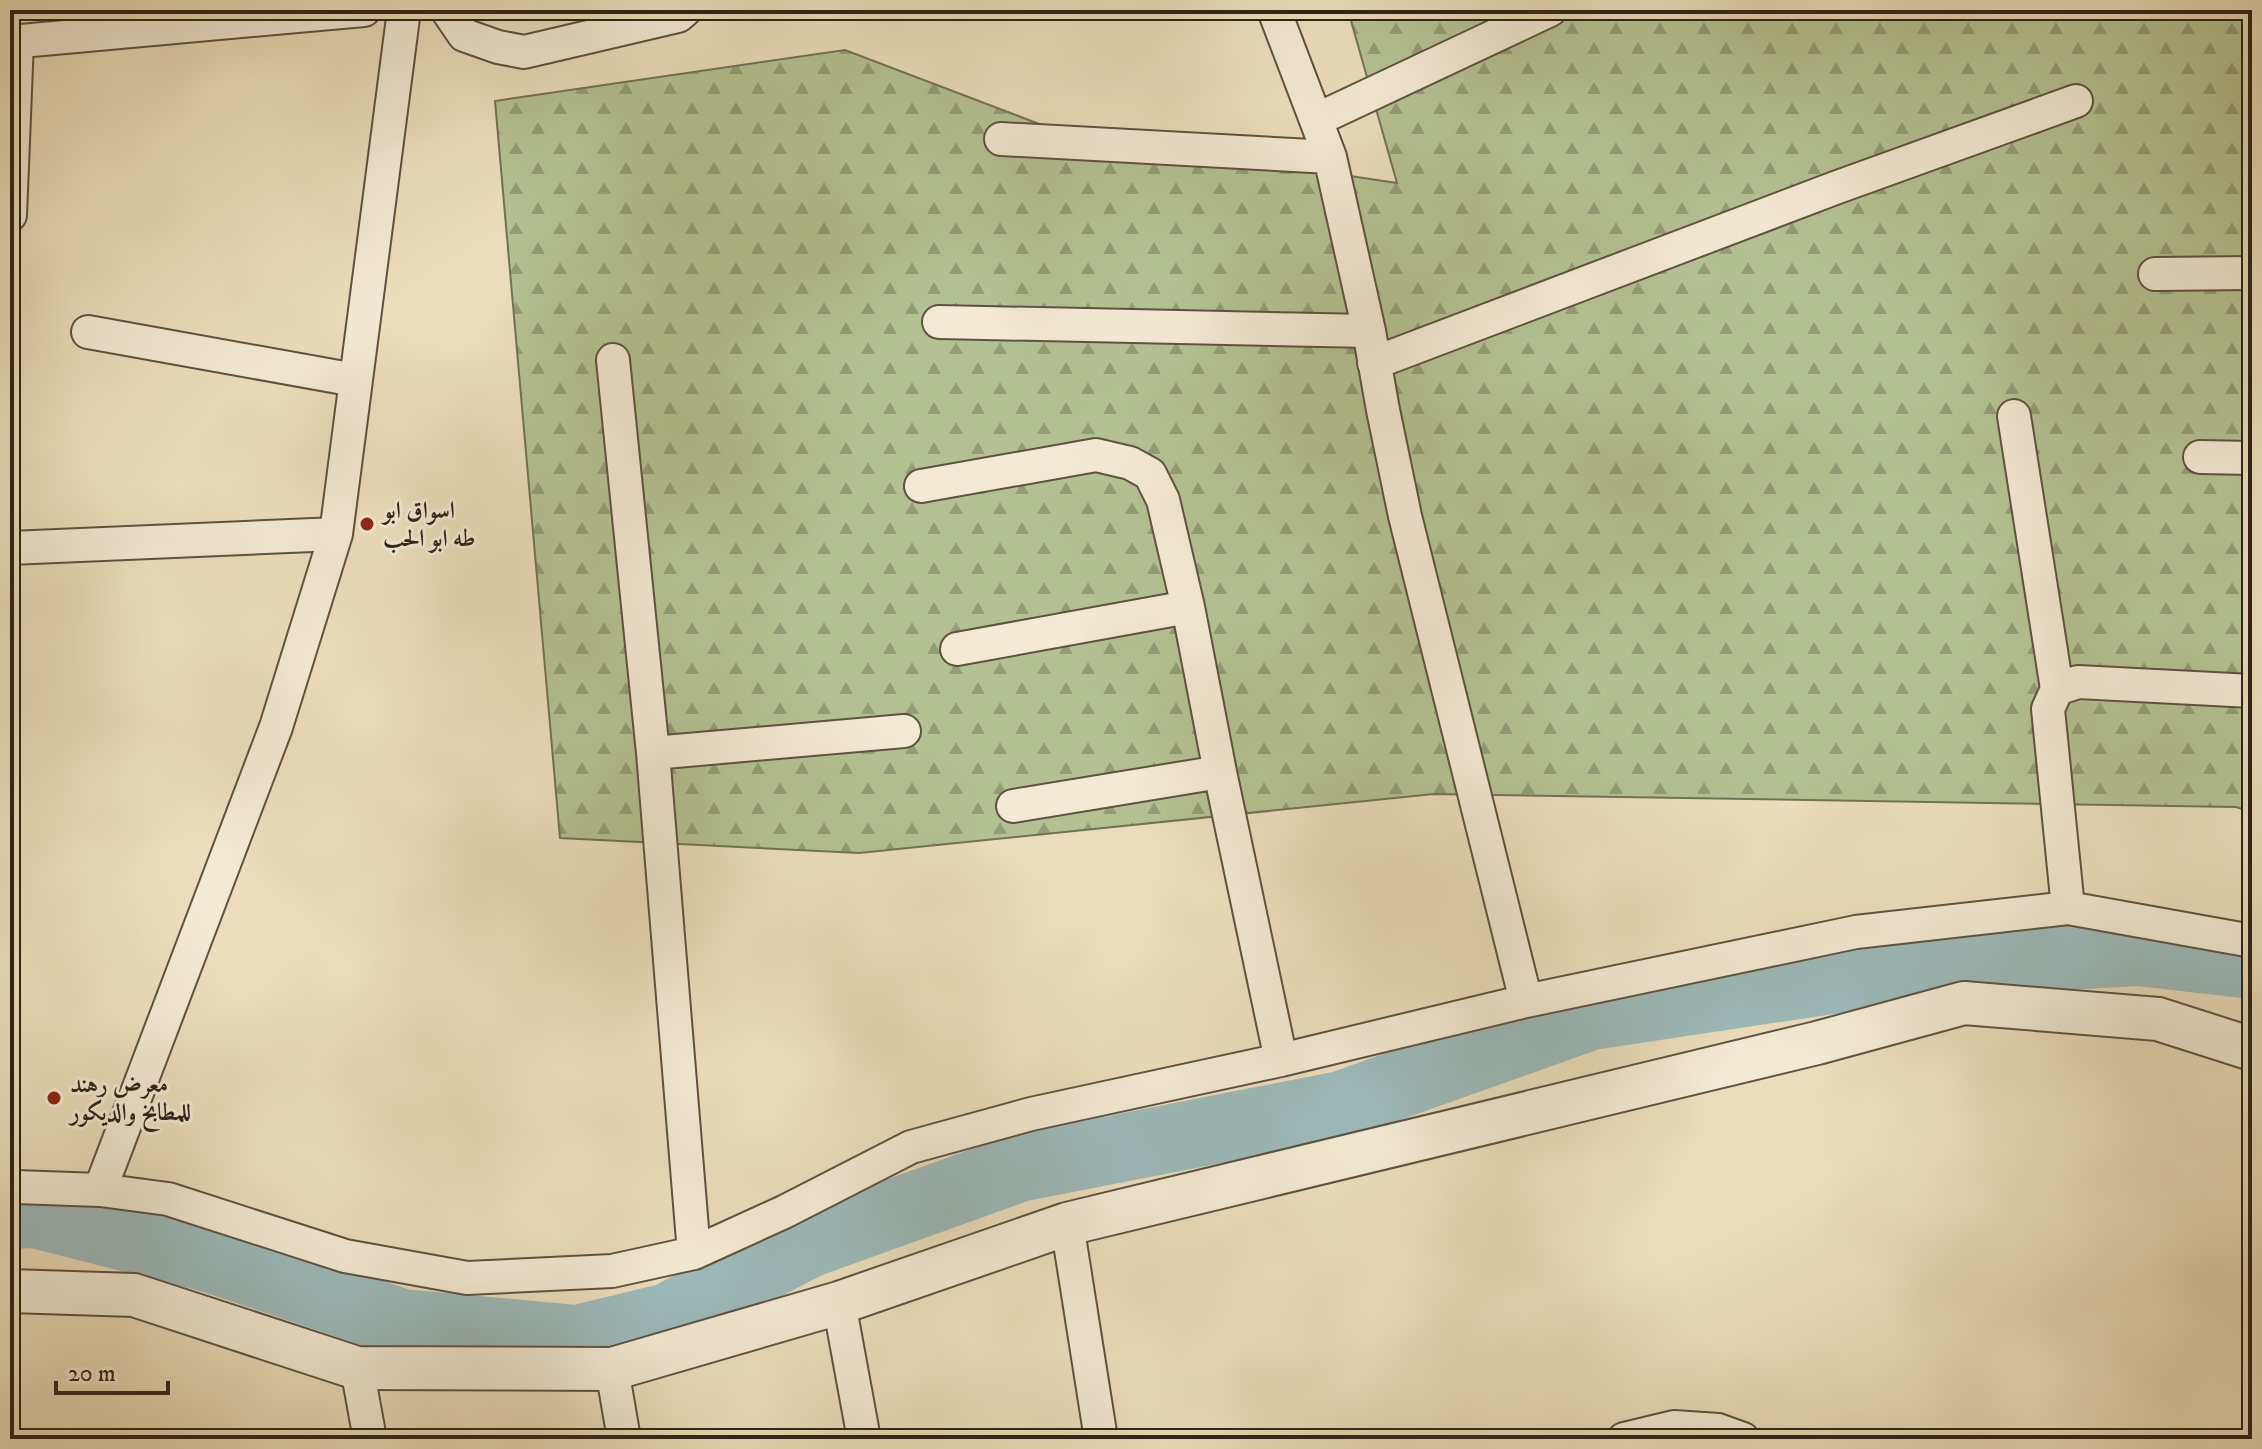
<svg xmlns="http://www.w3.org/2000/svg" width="2262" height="1449" viewBox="0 0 2262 1449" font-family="'IM FELL DW Pica',Amiri,serif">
	<defs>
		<pattern id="forest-firs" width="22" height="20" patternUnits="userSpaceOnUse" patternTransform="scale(2)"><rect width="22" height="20" fill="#b4c293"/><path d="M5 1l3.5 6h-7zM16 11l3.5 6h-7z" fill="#939d77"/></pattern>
	</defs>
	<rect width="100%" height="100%" fill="#ecdebc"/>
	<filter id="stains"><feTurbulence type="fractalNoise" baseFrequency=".0025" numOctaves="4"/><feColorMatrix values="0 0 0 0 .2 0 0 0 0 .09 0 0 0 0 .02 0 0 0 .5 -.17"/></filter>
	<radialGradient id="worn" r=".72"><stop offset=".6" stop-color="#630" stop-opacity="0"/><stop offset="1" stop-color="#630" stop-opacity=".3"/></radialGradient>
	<path fill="url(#forest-firs)" stroke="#717356" stroke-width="2" d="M1348 10H2252V812L2236 807 1434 794 859 853 560 838 495 101 845 50 1063 133 1397 183Z"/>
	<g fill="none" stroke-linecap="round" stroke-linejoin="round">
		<path stroke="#9cbaba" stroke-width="68" d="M10 1215 35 1214 212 1259 402 1323 577 1339 668 1317 808 1244 1019 1168 1341 1105 1591 1016 1945 963 2138 952 2252 965"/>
		<defs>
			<path id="minor" d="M447 10 464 35 498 47 524 52 678 16 685 10
				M1274 10 1330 157 1369 331 1383 410 1405 516 1526 1001
				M10 42 364 10
				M1316 120 1550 10
				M1001 139 1330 157
				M10 215 17 41
				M2155 274 2252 273
				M939 322 1369 331
				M88 332 355 380
				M613 360 653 753 694 1253
				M1374 363 1835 188 2076 101
				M2014 416 2057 689
				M2200 457 2252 458
				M921 486 1096 455 1130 463 1150 474 1163 500 1188 607 1220 772 1281 1060
				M10 548 336 534
				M957 649 1188 607
				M653 753 904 731
				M1013 806 1220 772
				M2068 908 2048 709 2057 689 2078 682 2252 691
				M10 1189 16 1187 100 1190 168 1199 345 1256 467 1278 612 1271 694 1253 784 1212 911 1147 1031 1114 1281 1060 1526 1001 1856 932 2068 908 2252 941
				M100 1190 276 727 336 534 404 10
				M1067 1224 1101 1439
				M839 1303 864 1439
				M357 1368 370 1439
				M612 1369 624 1439
				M1624 1439 1674 1427 1718 1430 1743 1439"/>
			<path id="tertiary" d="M10 1291 134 1295 357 1368 612 1369 839 1303 1067 1224 1817 1043 1964 1003 2158 1019 2252 1049"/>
		</defs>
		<use href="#minor" stroke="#5e5241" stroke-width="36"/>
		<use href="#tertiary" stroke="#5e5241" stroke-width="46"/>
		<use href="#minor" stroke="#f3ead3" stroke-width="32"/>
		<use href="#tertiary" stroke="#f3ead3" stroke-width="42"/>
	</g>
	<g fill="#8f2418" stroke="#f3ead3" stroke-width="3">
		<circle cx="367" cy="524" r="8"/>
		<circle cx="54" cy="1098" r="8"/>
	</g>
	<g text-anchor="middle" stroke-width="6" stroke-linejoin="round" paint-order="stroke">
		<g font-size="24" font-weight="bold" fill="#2e2418" stroke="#f3ead3" text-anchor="start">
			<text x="383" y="518">اسواق ابو<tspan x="383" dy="28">طه ابو الحب</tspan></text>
			<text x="70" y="1092">معرض رهند<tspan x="70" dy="28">للمطابخ والديكور</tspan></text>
		</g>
	</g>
	<rect width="2262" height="1449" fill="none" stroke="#ecdebc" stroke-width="40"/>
	<rect x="12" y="12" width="2238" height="1425" fill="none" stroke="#2e2418" stroke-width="4"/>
	<rect x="20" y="20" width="2222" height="1409" fill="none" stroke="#2e2418" stroke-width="2"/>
	<path d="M56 1381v12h112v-12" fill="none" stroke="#2e2418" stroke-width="4"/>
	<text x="68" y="1381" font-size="24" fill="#2e2418" stroke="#f3ead3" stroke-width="6" paint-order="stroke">20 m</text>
	<rect width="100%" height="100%" filter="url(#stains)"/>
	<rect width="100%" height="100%" fill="url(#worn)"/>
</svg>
